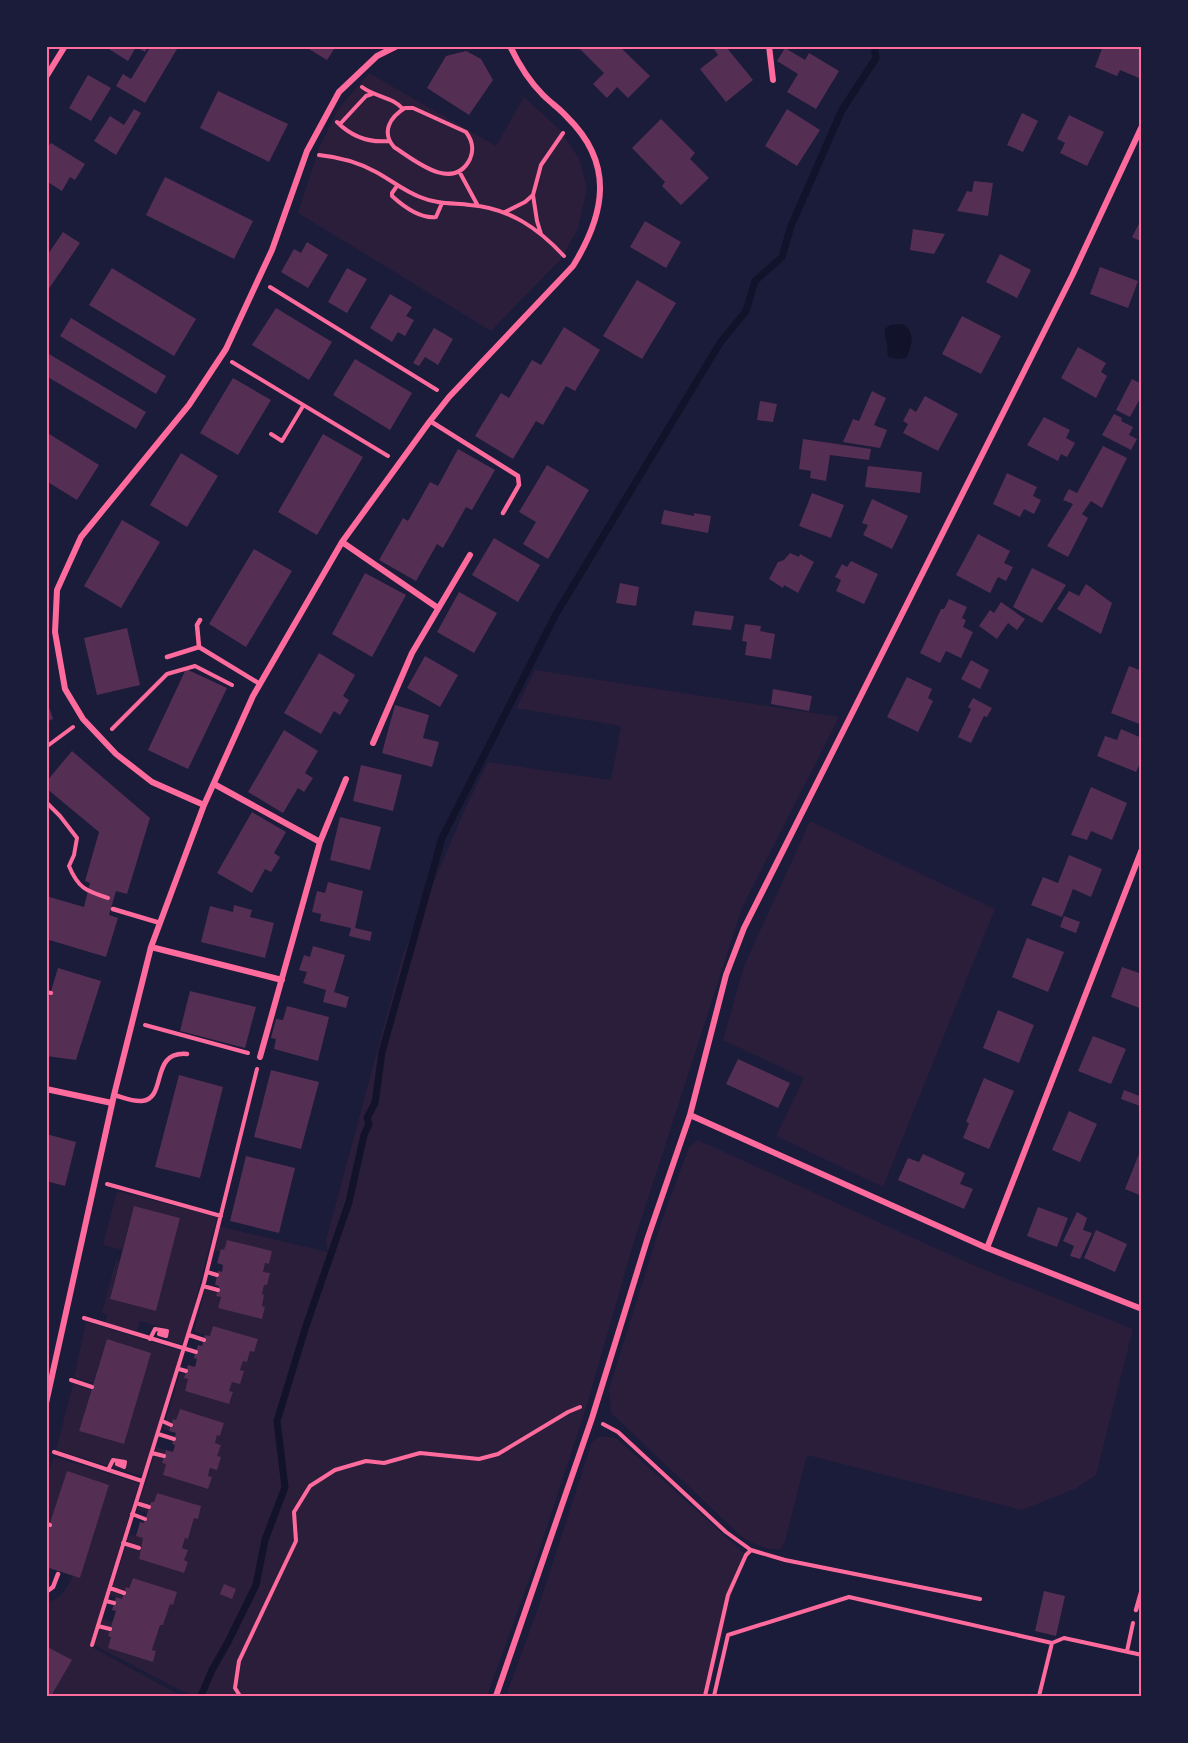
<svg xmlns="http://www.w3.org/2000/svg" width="1188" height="1743" viewBox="0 0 1188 1743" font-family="Overpass,sans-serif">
	<rect width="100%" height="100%" fill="#1b1b3a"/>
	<path fill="#2a1e3b" d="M369 73 496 146 524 97 559 129 580 160 587 188 578 229 561 259 491 331 298 213 319 148 339 108Z
		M535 670 839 717 742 908 633 1245 586 1408 533 1569 487 1696H197L182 1691 94 1645 103 1619 112 1622 108 1635 111 1637 108 1648 153 1662 156 1651 152 1650 160 1625H163L170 1604 173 1605 177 1592 133 1578 122 1599 110 1595 130 1534 143 1538 139 1559 184 1573 188 1562 184 1560 187 1550 182 1548 185 1538 188 1539 194 1518 198 1519 201 1506 157 1493 154 1502H151L147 1513 137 1510 157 1447 166 1450 162 1462 166 1464 163 1475 207 1489 212 1478 208 1476 221 1445 215 1443 217 1435H221L224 1423 180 1409 176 1420 173 1419 169 1431 163 1429 180 1373 185 1374 184 1378 188 1379 185 1391 229 1404 233 1393 229 1391 232 1382 243 1371 240 1370 243 1361 247 1362 250 1351 257 1339 213 1326 210 1336 194 1332 205 1289 217 1292V1296L221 1297 218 1308 262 1318 265 1307 262 1306 264 1295 262 1294 264 1285H267L270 1274 263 1272 265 1263H269L272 1251 227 1240 224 1250H221L220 1252 212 1250 218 1226 328 1252 326 1240 404 952 464 811 488 762 611 780 621 726 516 708Z
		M810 821 995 909 883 1187 776 1136 804 1078 723 1040 744 966Z
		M698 1140 975 1266 1133 1329 1096 1475 1077 1488 1022 1510 807 1455 785 1541 781 1549C766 1551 754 1544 742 1537L611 1413 609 1389 664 1214 689 1147Z
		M117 1191 217 1217 184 1345 166 1340 169 1329 140 1321 137 1331 105 1323 107 1315 102 1313 116 1260 119 1261 110 1299 156 1311 180 1218 134 1206 122 1250 103 1245Z
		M86 1322 182 1351 142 1476 56 1450 73 1384 91 1390 79 1431 124 1444 151 1353 107 1339 93 1383 74 1377Z
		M600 1436 616 1438 746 1555 731 1597 708 1696H506L539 1605 592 1442Z
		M54 1457 139 1483 90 1646 181 1696H51L71 1660 47 1646V1603C61 1598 67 1589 73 1575L80 1577 109 1485 67 1472 51 1522 47 1520V1475Z"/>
	<path fill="#12122b" d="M902 324C916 331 912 347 906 358L897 359 889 357 887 352C889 344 884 337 885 329L890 325Z"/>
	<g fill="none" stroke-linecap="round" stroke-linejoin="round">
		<path stroke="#12122b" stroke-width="7" d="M201 1696 212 1670 228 1642 256 1585 265 1540 285 1487 277 1421 306 1326 349 1202 364 1135 369 1124 367 1118 375 1103 382 1052 442 838 556 614 720 343 746 311 755 281 782 257 791 226 842 110 876 58 874 46"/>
	</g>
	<path fill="#542f53" d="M104 46H148L145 52 136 47 128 61Z
		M151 46H172L177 49 145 103 116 86 123 74 131 79Z
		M304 46H336L327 60Z
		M577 46H619L650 76 628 98 617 87 607 98 593 84 604 73Z
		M712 46H728L727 48 753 80 726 102 700 69 718 55Z
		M1103 46H1142V73L1139 78 1120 70 1117 76 1095 67Z
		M785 48 805 60 809 53 839 71 816 109 787 92 798 74 777 61Z
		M466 51 481 59 493 80 469 115 427 88 446 56Z
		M88 75 111 88 91 121 69 108Z
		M218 91 288 124 269 162 200 128Z
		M134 109 141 113 116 155 94 141 110 116 124 125Z
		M787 109 820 130 797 166 765 146Z
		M1022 113 1038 121 1023 152 1007 145Z
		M1069 115 1104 132 1087 166 1060 153 1065 143 1057 139Z
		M661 119 695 153 690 159 709 178 681 205 662 186 665 182 632 148Z
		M51 143 85 164 75 180 70 177 62 191 46 181V149Z
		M165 177 253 221 234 259 146 215Z
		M974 181 993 183 988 216 957 211 967 191 972 192Z
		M1142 218V242L1132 237Z
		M645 221 681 242 666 268 630 247Z
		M913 229 945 234 934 254 910 250Z
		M63 232 80 243 46 293V257Z
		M307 242 328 255 308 288 281 272 294 249 301 253Z
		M1000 254 1031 270 1017 298 986 282Z
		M1100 267 1138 281 1128 308 1090 294Z
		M112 268 196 319 174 356 89 305Z
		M347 268 367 279 347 313 328 302Z
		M637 280 676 303 642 359 603 336Z
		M390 294 412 307 406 316 414 320 405 336 398 332 392 342 370 328Z
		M276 308 332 342 309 380 252 345Z
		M962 316 1001 336 981 374 942 354Z
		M71 318 166 376 156 394 60 336Z
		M564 327 600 350 575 391 566 386 543 425 536 421 513 459 475 436 501 393 509 398 532 360 541 365Z
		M434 328 453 339 438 365 425 357 419 366 413 363Z
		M1078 347 1106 363 1101 372 1107 376 1096 398 1061 378Z
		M49 354 146 412 136 429 46 376V359Z
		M355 359 412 393 390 430 333 395Z
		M233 378 271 400 238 455 200 433Z
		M1132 379 1142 384V395L1130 417 1116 410Z
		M872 391 886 398 874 425 887 430 880 448 843 442 853 419 859 421Z
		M925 396 958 414 938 451 903 433 908 424 903 421 910 408 916 412Z
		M760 401 777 404 773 422 757 420Z
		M1114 414 1122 418 1121 421 1133 427 1129 435 1137 439 1131 450 1102 435Z
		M1044 417 1070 430 1066 438 1075 443 1067 457 1061 454 1058 461 1027 445Z
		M46 432 99 465 77 500 46 481Z
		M323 434 363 457 317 535 278 512Z
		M803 439 871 449 869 460 830 455 826 481 810 478 811 471 799 469Z
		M1103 446 1127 458 1102 508 1091 501 1082 514 1088 518 1068 557 1047 546 1073 504 1063 500 1069 489 1077 493Z
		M458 449 495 470 472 510 466 507 443 548 437 544 416 581 379 560 403 518 408 521 430 482 438 486Z
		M181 453 218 476 187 527 150 505Z
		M547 465 589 490 548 559 523 544 536 522 519 512Z
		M868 466 922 472 920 493 865 487Z
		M1007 473 1037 487 1033 496 1041 500 1034 514 1024 509 1020 517 993 504Z
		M812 493 844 505 831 538 799 526Z
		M872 499 908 516 892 549 863 535 868 525 862 523Z
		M664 510 694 516V513L711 516 708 533 661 524Z
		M122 520 160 542 121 608 84 586Z
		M978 534 1010 551 1004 563 1013 567 1006 581 998 577 990 593 956 575Z
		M494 538 540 565 518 602 472 575Z
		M254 549 292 571 246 647 209 624Z
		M790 553 799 557 800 554 814 562 798 593 784 585 783 588 769 579 778 562 784 560Z
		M851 561 878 574 864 604 836 591 841 580 835 577 842 564 847 567Z
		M1032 568 1066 585 1042 623 1013 607Z
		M365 573 406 595 372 657 332 634Z
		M620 583 639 587 636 606 616 603Z
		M1086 584 1112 603 1101 634 1057 609 1069 591 1079 596Z
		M459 592 497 613 474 653 437 632Z
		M949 599 967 607 962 618 966 620 963 627 973 632 961 658 946 651 940 663 920 653 941 609H944Z
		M1001 602 1025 619 1017 630 1008 623 997 639 979 626 990 610 994 613Z
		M695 611 734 616 731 630 692 625Z
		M745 624 761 626 760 631 775 634 771 659 745 655 747 642 742 641Z
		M127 628 140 685 97 695 84 638Z
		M319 653 355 675 343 696 349 700 340 715 334 711 321 734 284 713Z
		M425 656 458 675 440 707 407 688Z
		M971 660 989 670 980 689 961 679Z
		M1129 666 1142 671V725L1111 713Z
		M186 669 227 688 188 769 148 750Z
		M907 677 932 689 928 698 933 701 918 732 887 717Z
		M773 689 812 696 809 711 771 704Z
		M973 698 992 708 987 717 984 716 971 743 958 737 971 709 968 707Z
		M47 701 53 719 46 722V702Z
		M395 705 429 715 423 738 439 742 432 767 382 753Z
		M1121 729 1142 738V759L1136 772 1097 756 1105 736 1117 740Z
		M284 730 318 751 305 773 313 778 304 792 298 788 283 813 248 792Z
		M72 751 150 818 127 894 116 891 109 915 118 918 106 957 46 939V896L84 907 90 883 85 881 99 832 46 788V782Z
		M361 765 402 775 393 811 353 801Z
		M1091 787 1127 803 1112 840 1091 831 1087 840 1071 835Z
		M252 812 286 832 274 853 280 857 271 872 265 869 252 893 217 873Z
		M340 817 381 827 370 870 330 860Z
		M1069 855 1102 869 1091 897 1073 889 1062 917 1031 905 1043 877 1058 883Z
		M328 882 363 891 355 928 372 932 370 941 349 936 351 928 320 921 321 914 312 912 317 891 325 893Z
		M234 905 252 910 250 917 274 923 265 958 201 942 210 906 233 912Z
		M1064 916 1080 922 1076 933 1060 927Z
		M1027 938 1064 952 1048 992 1012 977Z
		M313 946 345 955 334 992 349 997 346 1008 323 1002 326 990 303 983 307 972 299 970 304 955 310 957Z
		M1122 967 1142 974V1009L1111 997Z
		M58 968 101 981 76 1060 46 1056V1007Z
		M190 991 256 1007 245 1048 180 1031Z
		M287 1006 329 1017 318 1061 274 1049 276 1039 271 1038 276 1019 283 1020Z
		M998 1010 1034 1025 1019 1063 983 1048Z
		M1093 1036 1126 1049 1111 1084 1078 1071Z
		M738 1059 790 1083 778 1108 726 1084Z
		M271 1070 319 1082 301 1149 254 1137Z
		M179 1075 223 1087 200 1178 155 1167Z
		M984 1078 1014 1091 989 1149 963 1138 969 1123 966 1122Z
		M1124 1090 1142 1097 1140 1106 1121 1099Z
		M1069 1111 1097 1124 1080 1162 1052 1150Z
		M46 1134 76 1142 65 1186 46 1181Z
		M923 1154 965 1173 960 1184 973 1189 964 1209 898 1180 908 1158 919 1162Z
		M1139 1154 1142 1155V1196L1125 1189Z
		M246 1156 295 1168 279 1233 230 1221Z
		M134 1206 180 1218 156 1311 110 1299Z
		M1038 1207 1068 1218 1057 1247 1027 1236Z
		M1077 1212 1087 1218 1083 1230 1092 1233 1080 1259 1070 1256 1074 1246 1063 1241Z
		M1096 1230 1127 1244 1115 1272 1084 1258Z
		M227 1240 272 1251 269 1264 265 1263 263 1272 270 1273 267 1285H264L262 1294 264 1295 262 1306 265 1307 262 1319 218 1308 221 1297 216 1296 219 1286 215 1285 218 1271 222 1272 223 1265 217 1263 221 1249 224 1250Z
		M213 1326 258 1339 254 1352 250 1351 247 1362 243 1361 240 1370 244 1371 240 1384 232 1382 229 1391 233 1392 229 1404 185 1391 188 1379 184 1378 188 1365 195 1367 197 1359 194 1358 198 1345 202 1346 205 1335 210 1336Z
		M107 1339 151 1353 124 1444 79 1431Z
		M180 1409 224 1423 220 1436 217 1435 215 1443 221 1445 217 1456 221 1457 217 1470 210 1468 208 1476 212 1477 208 1489 163 1475 166 1464 162 1463 166 1450 173 1452 175 1445 172 1444 176 1433 169 1431 173 1419 176 1420Z
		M67 1471 109 1485 80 1578 46 1567V1535Z
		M157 1493 201 1506 198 1519 194 1518 188 1539 185 1538 182 1548 188 1550 184 1560 188 1562 184 1573 139 1559 143 1538 136 1536 140 1522 144 1523 151 1502H154Z
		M133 1578 177 1592 173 1605 170 1604 163 1625H160L152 1650 156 1651 153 1662 108 1648 111 1637 108 1636 116 1611 112 1610 116 1597 122 1599 126 1587 129 1588Z
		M224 1584 236 1589 232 1599 220 1594Z
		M1044 1591 1065 1596 1056 1636 1035 1631Z
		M46 1646 72 1660 51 1696H46Z"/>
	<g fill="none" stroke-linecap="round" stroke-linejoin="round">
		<path stroke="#ff6b9d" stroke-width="4" d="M362 87C375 97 393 97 403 109
			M405 108H413L466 132C472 140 474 150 470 159 453 193 414 160 394 147 381 132 390 117 405 108Z
			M337 122C351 136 369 143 389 141
			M340 124 366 96 372 94
			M319 155C339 157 358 162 376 172 391 180 404 191 420 197 436 204 453 203 470 205 509 208 538 228 564 256
			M459 171 478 206
			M397 186 392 193V196C403 206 420 219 436 217L442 203
			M533 195 537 221 541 234
			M505 212 525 202 533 195 541 165 563 133
			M270 287 437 390
			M232 362 388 456
			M271 434 282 441 303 406
			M112 729 167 674 195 666 232 685
			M46 747 73 727
			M46 802 60 816 77 838 74 855 69 866C78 888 86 891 108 898
			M46 964V967
			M46 992 51 993
			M145 1025 248 1053
			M107 1184 221 1216
			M207 1272 217 1275
			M203 1286 218 1290
			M84 1318 196 1352
			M189 1335 204 1340
			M150 1339 155 1329 167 1331 166 1336 159 1334 160 1331 165 1332
			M179 1369 186 1371
			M71 1380 92 1387
			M162 1421 171 1425
			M603 1424 618 1432 726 1532 751 1550 785 1560 980 1599
			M158 1434 174 1439
			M54 1452 142 1481
			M152 1453 164 1456
			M108 1470 113 1460 125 1462 124 1467 117 1464 118 1462 123 1463
			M136 1503 149 1507
			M132 1514 145 1519
			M46 1523 50 1525
			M123 1543 139 1548
			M110 1588 124 1593
			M106 1601 114 1603
			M98 1626 110 1629
			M92 1645 204 1283 257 1069
			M1127 1651 1133 1623
			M240 1696 235 1688 239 1661 296 1541 294 1512 310 1486 335 1470 366 1461 384 1463 420 1453 479 1459 498 1454 568 1412 580 1407
			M705 1696 728 1595 746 1555 751 1550
			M714 1696 728 1635 849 1597 1052 1643 1064 1638 1142 1655
			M1039 1696 1052 1643"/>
		<path stroke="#ff6b9d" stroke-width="4.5" d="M430 421 518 476 519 485 503 513
			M200 620 197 625 199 647 260 684
			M167 657 199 647
			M113 909 160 923
			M114 1095C122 1097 133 1102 142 1101 168 1098 149 1051 187 1054
			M46 1592 53 1587 58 1574
			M1136 1610 1142 1589"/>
		<path stroke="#ff6b9d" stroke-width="6" d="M769 46 773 80
			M46 77 65 46
			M342 542 438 608
			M373 743 412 653 470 555
			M214 784 320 842
			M204 805 152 782 116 754 83 719 65 689 55 632 57 590 81 537 189 405 226 349 272 250 307 151 339 92 377 56 397 46
			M151 947 282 980
			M260 1057 320 842 346 779
			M46 1089 112 1103
			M690 1115 987 1248 1142 1309
			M987 1248 1142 849
			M46 1403 114 1095 151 947 204 805 253 696 342 542 430 421 449 397 573 266C605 214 615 164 567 117 560 109 551 103 543 95 529 81 519 65 510 46
			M496 1696 592 1418 648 1237 690 1115 726 975 744 928 1072 276 1142 126"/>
	</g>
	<rect width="1188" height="1743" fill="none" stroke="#1b1b3a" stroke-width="96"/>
	<rect x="48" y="48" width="1092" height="1647" fill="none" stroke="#ff6b9d" stroke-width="2"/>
</svg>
